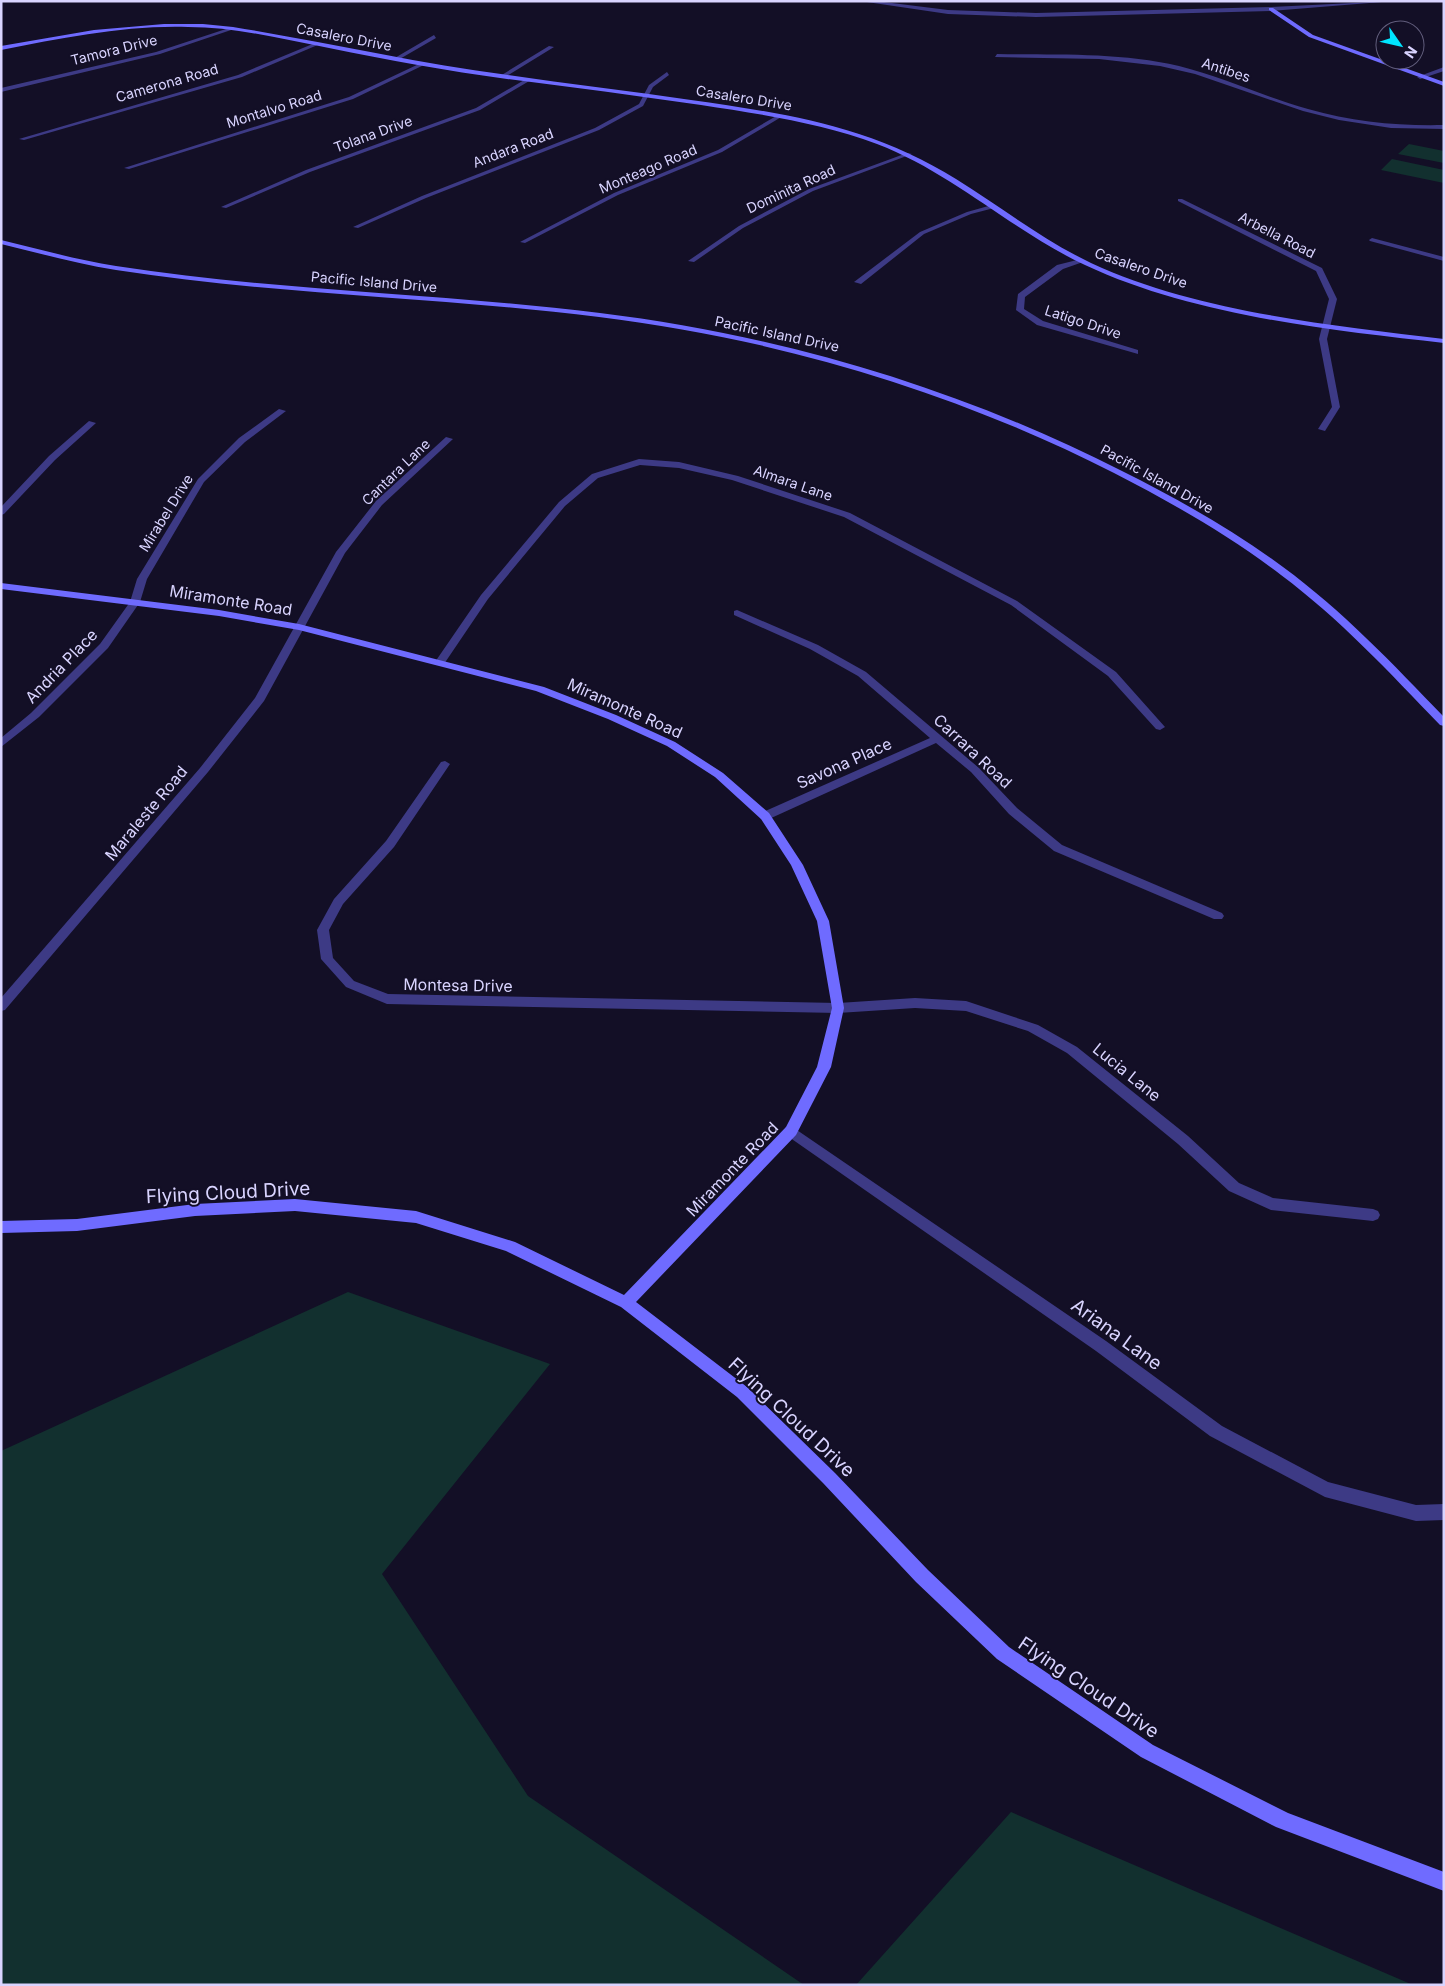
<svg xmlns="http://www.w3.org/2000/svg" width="1445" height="1986" viewBox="0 0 1445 1986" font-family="Inter,sans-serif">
	<rect width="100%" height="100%" fill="#130f26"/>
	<path fill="#12302f" d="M1409 144 1444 151V163L1398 154Z
		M1392 159 1444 170V183L1381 170Z
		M348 1292 550 1364 382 1574 528 1796 804 1985H1V1451Z
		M1011 1812 1413 1985H856Z"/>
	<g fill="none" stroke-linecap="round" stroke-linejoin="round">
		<path fill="#3d3a85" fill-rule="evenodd" d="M860 1H876L948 10 1036 13 1271 7 1394 1 1271 11 1036 17 948 14Z
			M229 28 234 29 160 54 1 92V88L156 52Z
			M434 35 436 38 398 60 393 59Z
			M315 43 320 44 242 77 24 140 19 139 238 75Z
			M549 46 554 47 505 77 500 76Z
			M997 54C1058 55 1119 52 1179 66 1223 77 1265 97 1308 109 1353 122 1398 126 1444 125V129L1391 128 1339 120 1303 111 1195 74 1160 66 1099 59 995 57Z
			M421 63 426 64 353 99 129 169 124 168 349 97Z
			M1444 67V71L1420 79 1417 77Z
			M667 72 669 75 653 87 643 106 599 130 426 198 358 228 353 227 422 196 595 128 639 104 649 85Z
			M526 79 531 80 480 110 310 172 226 208 221 207 306 170 476 108Z
			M778 115 783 116 722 152 618 195 525 243 520 242 614 193 718 150Z
			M907 153 912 154 813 191 743 228 694 262 688 261 739 226 809 189Z
			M1178 199H1182L1322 268 1337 299 1327 339 1340 407 1325 431 1318 429 1332 407 1319 339 1329 299 1316 271 1178 201Z
			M992 205 995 207 994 208 971 214 924 234 861 284 854 282 920 232 967 212Z
			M1372 238 1444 257V261L1370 241 1369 240Z
			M1081 259 1085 261 1083 262 1063 269 1025 297 1024 309 1043 321 1138 350V354L1037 325 1016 310 1018 294 1057 265Z
			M279 409 286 411 245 442 204 482 147 579 140 602 108 648 39 717 1 747V738L31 713 100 644 130 602 137 579 198 479 239 438Z
			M89 421 96 423 55 460 4 514 1 515V507L49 456Z
			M446 437 453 439 382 505 345 553 264 701 208 772 5 1010 1 1011V998L200 768 255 698 336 552 376 501Z
			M639 459 679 462 738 476 850 513 1017 601 1116 672 1165 727 1160 730 1156 729 1108 676 1011 605 844 517 732 480 679 468 640 465 598 478 565 506 488 599 444 664H436L435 662 481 595 559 502 592 474Z
			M737 610 818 645 866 672 979 768 1017 808 1062 845 1222 913 1224 916 1222 919H1214L1054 851 1009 814 971 772 936 743 769 819H761L759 816 761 813 930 738 858 676 810 649 734 615V611Z
			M445 761 450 764 394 847 343 904 329 930 333 958 354 981 388 994 838 1003 915 998 966 1001 1038 1025 1077 1047 1188 1136 1239 1183 1273 1198 1373 1209 1378 1211 1380 1215 1378 1219 1373 1221 1271 1210 1229 1191 1178 1144 1067 1053 1028 1031 966 1011 915 1008 838 1013 387 1004 346 987 321 959 317 930 334 899 386 841 441 762Z
			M791 1126 1106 1341 1222 1426 1328 1482 1416 1505 1444 1504V1520L1416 1521 1325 1497 1210 1436 1096 1351 786 1135 784 1131 786 1127Z"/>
		<path fill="#6f6bff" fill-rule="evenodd" d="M1269 8H1273L1313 35 1444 82V86L1309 37 1269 10Z
			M164 24H203L233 27C325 42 416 63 508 75 569 84 630 91 691 100 747 108 804 116 859 134 893 145 925 160 956 179 1001 207 1043 240 1091 263 1197 312 1328 325 1444 339V343C1328 330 1191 315 1085 265 1012 231 953 173 877 144 821 123 760 114 701 105 636 96 572 87 507 79 447 71 388 60 329 48 283 39 235 27 188 27 125 25 63 38 1 50V46L94 30Z
			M1 240C39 249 77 260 116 266 276 291 439 293 600 313 781 335 959 388 1122 471 1178 499 1233 530 1283 567 1343 611 1393 664 1444 717V726L1440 725C1389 672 1340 619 1281 575 1229 535 1172 503 1114 473 953 391 778 339 599 317 438 297 276 295 116 270 77 264 39 253 1 244Z
			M1 583 219 610 299 624 544 687 616 715 675 742 723 773 769 813 803 865 829 921 844 1008 831 1067 796 1135 636 1302 747 1387 835 1473 928 1570 1009 1647 1153 1745 1288 1813 1444 1872V1891L1276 1827 1141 1757 997 1659 916 1582 823 1483 737 1397 621 1307 506 1251 416 1223 295 1211 195 1216 77 1231 1 1233V1221L77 1219 195 1204 295 1199 416 1211 515 1242 624 1295 786 1127 817 1067 832 1008 817 921 791 865 761 819 715 777 667 746 608 719 536 691 299 630 219 616 1 589Z"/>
	</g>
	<g text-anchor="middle" stroke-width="4" stroke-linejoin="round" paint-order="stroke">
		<g font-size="14" fill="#d9d4ff" stroke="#130f26">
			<text transform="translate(344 37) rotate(11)" y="5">Casalero Drive</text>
			<text transform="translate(114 50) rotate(-14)" y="5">Tamora Drive</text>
			<text transform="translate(1226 70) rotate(18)" y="5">Antibes</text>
			<text transform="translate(167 83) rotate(-16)" y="5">Camerona Road</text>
			<text transform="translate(744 98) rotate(9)" y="5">Casalero Drive</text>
			<text transform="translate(274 109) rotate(-17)" y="5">Montalvo Road</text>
			<text transform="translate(373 134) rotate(-20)" y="5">Tolana Drive</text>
			<text transform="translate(513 148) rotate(-21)" y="5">Andara Road</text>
			<text transform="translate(648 169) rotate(-23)" y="5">Monteago Road</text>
			<text transform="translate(791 189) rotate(-25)" y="5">Dominita Road</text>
			<text transform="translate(1277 235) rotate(27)" y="5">Arbella Road</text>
			<text transform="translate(1141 268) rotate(19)" y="5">Casalero Drive</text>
			<text transform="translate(374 282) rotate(5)" y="5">Pacific Island Drive</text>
			<text transform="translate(1083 322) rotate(18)" y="5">Latigo Drive</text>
			<text transform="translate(777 334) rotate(12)" y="5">Pacific Island Drive</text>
			<text transform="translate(396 472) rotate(-44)" y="5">Cantara Lane</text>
			<text transform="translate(1157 479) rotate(29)" y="5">Pacific Island Drive</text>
			<text transform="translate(793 483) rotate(19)" y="5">Almara Lane</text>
			<text transform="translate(166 513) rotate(-58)" y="5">Mirabel Drive</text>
		</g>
		<g font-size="16" fill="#d9d4ff" stroke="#130f26">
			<text transform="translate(231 600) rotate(9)" y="6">Miramonte Road</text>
			<text transform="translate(61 666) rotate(-46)" y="6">Andria Place</text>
			<text transform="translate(625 708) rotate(24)" y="6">Miramonte Road</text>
			<text transform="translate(973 751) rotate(43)" y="6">Carrara Road</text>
			<text transform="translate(844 763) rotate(-24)" y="6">Savona Place</text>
			<text transform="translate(146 813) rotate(-50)" y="6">Maraleste Road</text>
			<text transform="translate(458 985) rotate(1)" y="6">Montesa Drive</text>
			<text transform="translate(1127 1072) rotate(39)" y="6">Lucia Lane</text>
			<text transform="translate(732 1169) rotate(-46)" y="6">Miramonte Road</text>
		</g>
		<g font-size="19" fill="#d9d4ff" stroke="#130f26">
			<text transform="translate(228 1192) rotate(-3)" y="7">Flying Cloud Drive</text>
			<text transform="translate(1117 1334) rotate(36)" y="7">Ariana Lane</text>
			<text transform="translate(792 1417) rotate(43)" y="7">Flying Cloud Drive</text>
			<text transform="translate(1089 1687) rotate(34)" y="7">Flying Cloud Drive</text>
		</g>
	</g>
	<rect width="1445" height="1986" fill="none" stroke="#d9d4ff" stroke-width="5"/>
	<g transform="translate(1400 45) rotate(124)"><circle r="24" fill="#130f26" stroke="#625e7d"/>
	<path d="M0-4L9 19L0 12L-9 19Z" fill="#00e5ff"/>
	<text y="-8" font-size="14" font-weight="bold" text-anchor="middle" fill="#d9d4ff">N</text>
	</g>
</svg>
